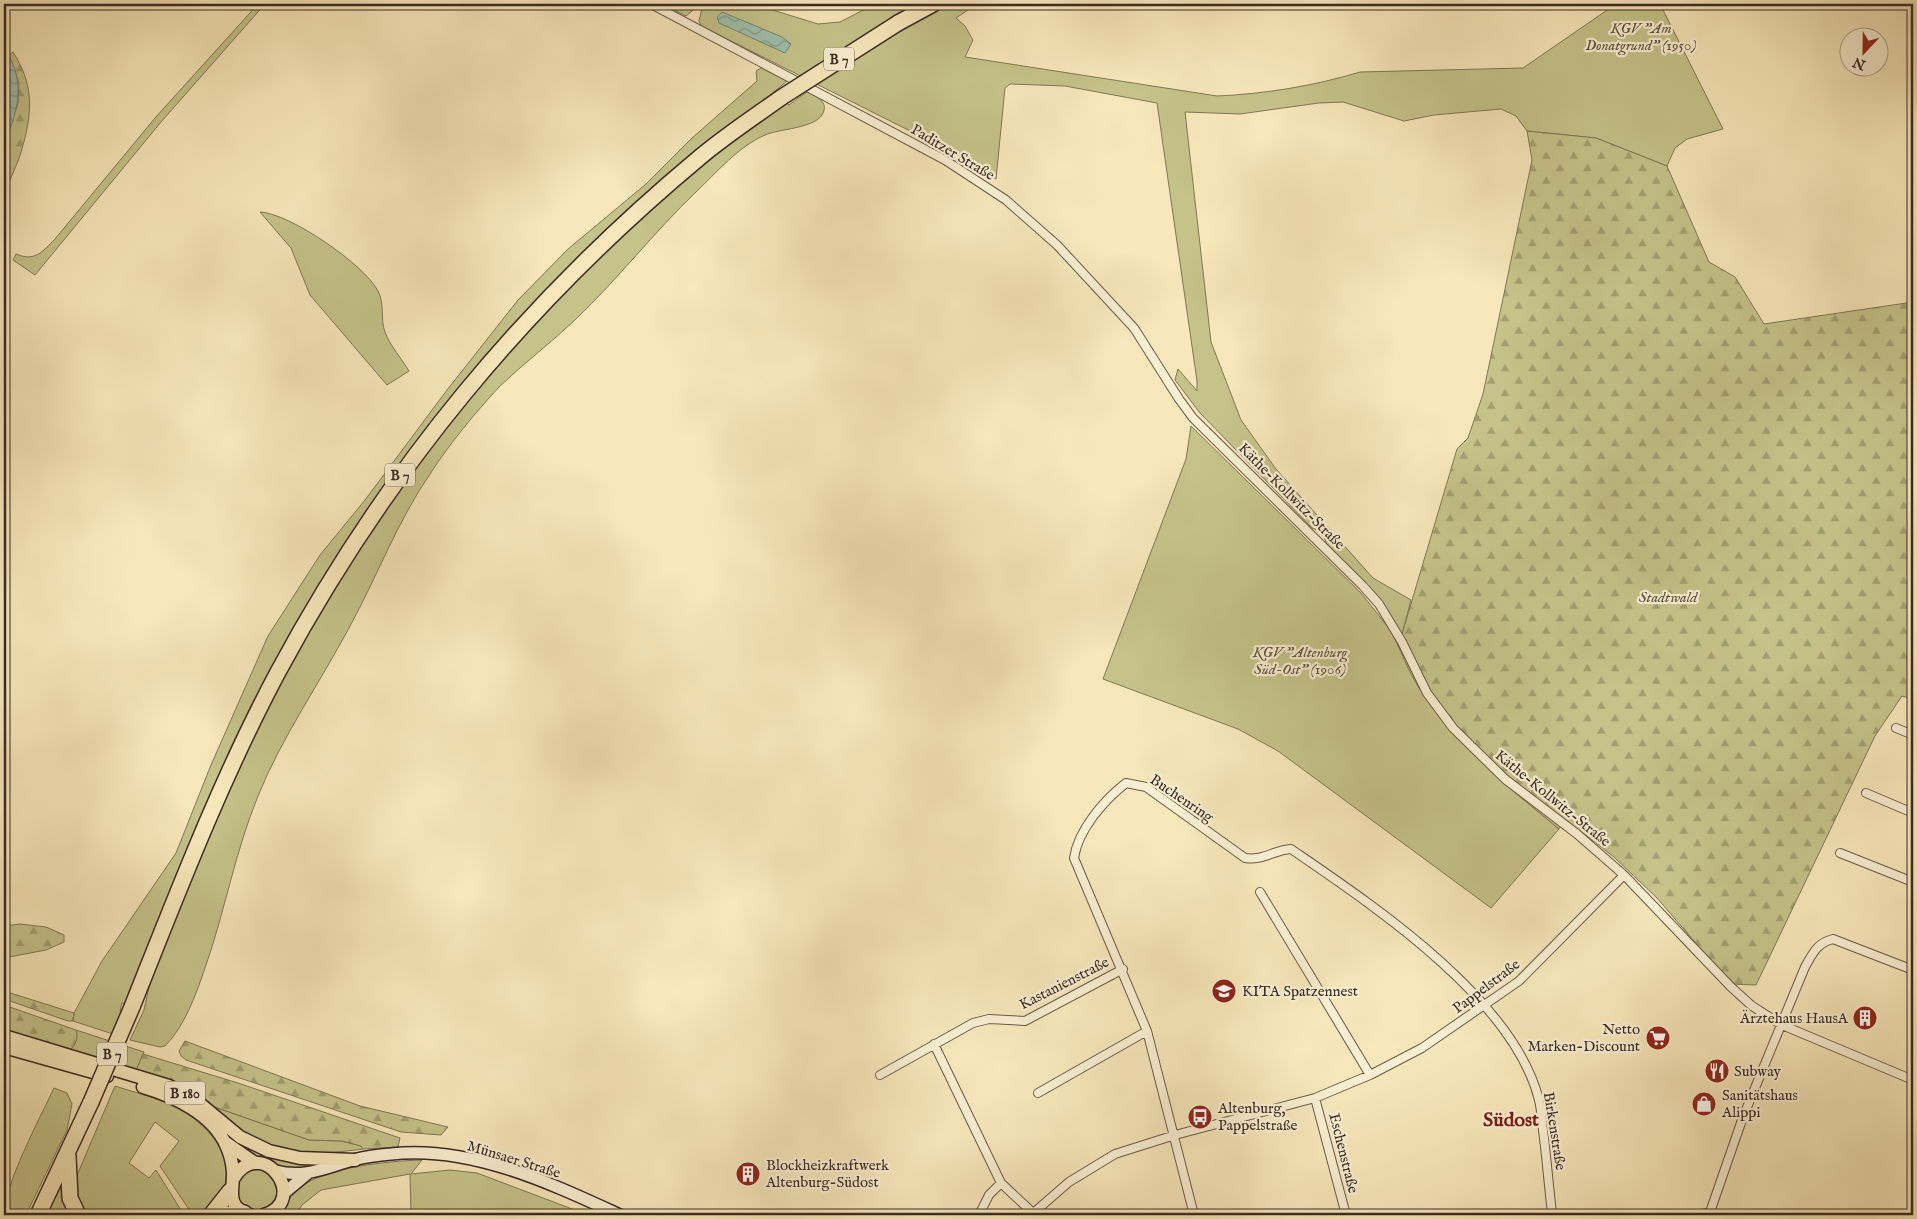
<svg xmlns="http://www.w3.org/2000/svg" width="1917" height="1219" viewBox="0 0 1917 1219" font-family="'IM FELL English',serif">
	<defs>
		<pattern id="forest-firs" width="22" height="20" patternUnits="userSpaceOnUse" patternTransform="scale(1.25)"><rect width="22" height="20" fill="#c5c38a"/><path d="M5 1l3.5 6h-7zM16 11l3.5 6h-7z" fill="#a19f71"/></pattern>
		<pattern id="water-waves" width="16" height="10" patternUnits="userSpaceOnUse" patternTransform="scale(1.25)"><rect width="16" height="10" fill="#9ec0ac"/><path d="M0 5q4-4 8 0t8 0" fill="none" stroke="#829c8c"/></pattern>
	</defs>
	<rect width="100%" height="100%" fill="#f7e7ba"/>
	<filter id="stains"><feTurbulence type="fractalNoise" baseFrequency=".004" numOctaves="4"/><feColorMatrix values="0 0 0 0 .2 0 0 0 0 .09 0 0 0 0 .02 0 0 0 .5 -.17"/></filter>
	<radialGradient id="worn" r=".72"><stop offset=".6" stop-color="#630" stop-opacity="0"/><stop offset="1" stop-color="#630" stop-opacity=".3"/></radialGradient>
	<path fill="#c5c38a" stroke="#807758" d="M258 4H265L161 122 35 275 13 260 16 254C35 262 42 252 55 239L155 118Z
		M662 4H695L692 11 686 16Z
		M703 4H753L818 24 840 22 875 4H977L956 18 965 26 973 40 965 57 1217 96C1264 94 1314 86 1360 72L1523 68 1616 4H1660L1723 129 1687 139 1675 148 1667 166 1596 138 1527 131 1516 116 1501 109 1434 115 1404 121 1343 102 1319 103 1240 114 1185 112 1211 342 1241 420 1276 469 1373 578 1411 600 1402 634 1367 585 1326 543C1324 534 1320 531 1312 528L1200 413 1175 380 1178 369 1197 391V381L1157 103 1065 86 1010 84 1005 88 996 179 948 150 701 26 699 21Z
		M761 68 787 81 615 223 540 296 464 382 392 474 328 571 272 670 126 1004 122 1003 120 1011 122 1013 113 1034 73 1021 74 1013 102 961 176 853 211 765 268 636 320 555 365 500 447 390 518 300 568 249 646 184 692 138 757 81 756 71Z
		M807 92C816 96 830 102 822 115 814 128 779 129 765 135 739 146 716 173 696 192 654 232 618 279 576 319 552 342 524 363 500 386 475 413 450 443 430 474 397 522 377 577 349 628 319 684 282 737 258 796 235 852 225 911 205 968 196 994 185 1026 165 1046L160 1047 130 1040 144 1010 151 978 185 892 231 783 284 676 340 578 403 482 436 437 549 306 625 233 705 162 786 102 789 105Z
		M260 212C289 213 364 264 378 291 385 303 380 320 385 332 390 346 402 359 409 371L387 385 310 295 291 248Z
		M1191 426 1361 593 1391 631 1419 688 1501 781 1559 829 1491 908 1278 751 1238 729 1103 679 1186 459Z
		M76 1030 144 1052 135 1073 67 1052C75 1047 78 1039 76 1030Z
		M115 1086C136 1093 160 1098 180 1109 222 1134 249 1180 202 1215L192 1214 160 1166 179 1141 155 1122 129 1163 149 1178 156 1170 184 1215H84L77 1199 75 1180Z
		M54 1088 67 1093 72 1104 67 1130 26 1215H4C4 1185 40 1118 54 1088Z
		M209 1105 309 1140 342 1141 361 1146 363 1149C325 1154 283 1158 249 1136 235 1127 222 1115 209 1105Z
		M236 1139 315 1164V1167L295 1170 281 1168 270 1161 257 1159 233 1142Z
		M422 1160 411 1174 450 1170 477 1173 588 1215H411L410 1174 321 1190 302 1205 295 1215H278C287 1209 288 1194 298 1188 327 1167 387 1161 422 1160Z
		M236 1190a21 21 0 1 1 42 0a21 21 0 1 1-42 0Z
		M62 1185 70 1215H46Z"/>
	<path fill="url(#forest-firs)" stroke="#807758" d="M13 52C33 83 33 110 23 145 19 163 9 179 4 196V142L18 104 19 83 9 55Z
		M1527 131 1596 138 1667 166 1709 262 1735 277 1764 324 1913 302V699L1902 696 1875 736 1756 985 1731 984 1657 898 1614 857 1566 820 1559 829C1508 787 1456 745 1420 689 1408 672 1401 650 1391 631L1402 634 1457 449 1468 438 1483 394 1532 160Z
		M20 924 46 927 64 935V942L46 950 4 958V926Z
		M4 991 74 1013 73 1021H68L4 999Z
		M4 1005 76 1030C79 1039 75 1047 67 1052L4 1032Z
		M185 1041 360 1106 448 1127 441 1135 401 1132 186 1060 181 1056 179 1051Z
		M143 1054 238 1083 400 1138 398 1147 363 1149 361 1146 342 1141 309 1140 209 1105 135 1073Z"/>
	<path fill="url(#water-waves)" stroke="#768476" d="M722 12 782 37 791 44 785 53 719 23 717 17Z
		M4 49C26 77 19 112 4 142Z"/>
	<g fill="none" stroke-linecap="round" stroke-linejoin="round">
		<defs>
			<path id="street" d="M651 4 945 160 1006 200 1057 245 1134 328 1179 399 1193 418 1363 586 1379 604 1402 642 1427 693 1453 728 1505 779 1577 834 1624 875 1731 987 1752 1006 1782 1025 1913 1080
				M1896 728 1913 735
				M1866 793 1913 813
				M1840 853 1913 882
				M1260 892 1370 1075
				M934 1044 1001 1183 1033 1213
				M880 1075 973 1023 989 1019 1025 1021 1123 969
				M1038 1093 1147 1031
				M1315 1098 1346 1215
				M979 1215 989 1195 1001 1183
				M1031 1215 1069 1182 1115 1154 1175 1135 1315 1098 1370 1075 1422 1048 1519 981 1624 875
				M1194 1215 1147 1031 1074 858C1078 830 1104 800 1126 783L1146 787 1245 858C1263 861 1274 850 1291 849 1374 906 1514 999 1539 1100 1542 1112 1542 1126 1544 1138 1547 1163 1549 1188 1552 1213
				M1692 1215 1709 1213
				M1709 1215 1743 1117 1805 967C1813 953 1817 943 1833 939L1913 970"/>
			<path id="secondary" d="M276 1171C304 1179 327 1167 353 1160 365 1157 378 1155 391 1154 470 1145 550 1183 620 1215
				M283 1194 307 1174"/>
			<path id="primary" d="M4 1036 169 1086 193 1098 240 1137 269 1151 300 1158 355 1160
				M4 1047 107 1076
				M143 1087C174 1096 212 1114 226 1145 230 1153 232 1162 233 1171 234 1190 224 1206 250 1215
				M226 1143 255 1163
				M233 1179C262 1132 311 1201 264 1215"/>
			<path id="highway" d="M898 23 933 4
				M132 1007C177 894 221 779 278 672 386 471 524 304 699 158 725 136 754 117 782 97
				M68 1156 70 1198 78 1215
				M38 1215 91 1102
				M211 1215 230 1191
				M220 1215 244 1213"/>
		</defs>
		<use href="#street" stroke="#6a5a4a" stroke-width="10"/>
		<use href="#secondary" stroke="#3b2b25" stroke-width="14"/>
		<use href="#primary" stroke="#3b2b25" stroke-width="15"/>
		<use href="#highway" stroke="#3b2b25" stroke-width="18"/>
		<use href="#street" stroke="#faefd2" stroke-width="8"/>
		<use href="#secondary" stroke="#faefd2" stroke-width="11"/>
		<use href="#primary" stroke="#f7e7ba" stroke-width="12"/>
		<use href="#highway" stroke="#f7e7ba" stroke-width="15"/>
		<defs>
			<path id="highway-bridge" d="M782 97 898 23
				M91 1102 132 1007"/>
		</defs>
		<use href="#highway-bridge" stroke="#3b2b25" stroke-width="18" stroke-linecap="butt"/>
		<use href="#highway-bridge" stroke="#f7e7ba" stroke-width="15"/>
	</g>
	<defs>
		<symbol id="school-disc" viewBox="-11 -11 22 22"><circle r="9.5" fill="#8f2418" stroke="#faefd2"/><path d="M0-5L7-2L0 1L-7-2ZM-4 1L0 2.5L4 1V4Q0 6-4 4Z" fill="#fff"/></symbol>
		<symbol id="building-disc" viewBox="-11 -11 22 22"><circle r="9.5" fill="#8f2418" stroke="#faefd2"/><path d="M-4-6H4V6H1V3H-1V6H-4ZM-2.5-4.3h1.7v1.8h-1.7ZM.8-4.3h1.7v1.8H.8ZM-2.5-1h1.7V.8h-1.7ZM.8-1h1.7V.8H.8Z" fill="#fff"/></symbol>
		<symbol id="supermarket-disc" viewBox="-11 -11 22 22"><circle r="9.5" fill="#8f2418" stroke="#faefd2"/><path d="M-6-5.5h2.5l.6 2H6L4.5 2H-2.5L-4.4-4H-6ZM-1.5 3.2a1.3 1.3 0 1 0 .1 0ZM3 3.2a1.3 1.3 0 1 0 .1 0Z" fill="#fff"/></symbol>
		<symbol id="restaurant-disc" viewBox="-11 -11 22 22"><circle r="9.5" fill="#8f2418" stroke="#faefd2"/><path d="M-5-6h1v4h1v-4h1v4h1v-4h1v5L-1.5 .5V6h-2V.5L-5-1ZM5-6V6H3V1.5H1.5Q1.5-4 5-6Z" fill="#fff"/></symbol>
		<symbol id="shop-disc" viewBox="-11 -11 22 22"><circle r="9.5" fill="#8f2418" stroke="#faefd2"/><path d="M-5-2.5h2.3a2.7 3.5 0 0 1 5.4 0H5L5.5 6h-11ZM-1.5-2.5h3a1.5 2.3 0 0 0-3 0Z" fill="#fff"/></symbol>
		<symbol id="bus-disc" viewBox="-11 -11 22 22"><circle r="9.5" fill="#8f2418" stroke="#faefd2"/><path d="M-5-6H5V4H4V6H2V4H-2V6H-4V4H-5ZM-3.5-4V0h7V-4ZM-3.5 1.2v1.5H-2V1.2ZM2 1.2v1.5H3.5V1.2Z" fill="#fff"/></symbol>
	</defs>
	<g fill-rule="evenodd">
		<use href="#school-disc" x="1210" y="977" width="28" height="28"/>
		<use href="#building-disc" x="1851" y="1004" width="28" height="28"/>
		<use href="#supermarket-disc" x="1644" y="1024" width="28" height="28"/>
		<use href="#restaurant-disc" x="1703" y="1057" width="28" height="28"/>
		<use href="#shop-disc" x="1690" y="1090" width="28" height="28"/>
		<use href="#bus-disc" x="1186" y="1103" width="28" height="28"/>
		<use href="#building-disc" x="734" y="1160" width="28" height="28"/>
	</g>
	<g text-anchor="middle" stroke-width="4.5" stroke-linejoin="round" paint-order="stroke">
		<g fill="#faefd2" stroke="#746659" stroke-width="1">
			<rect x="824" y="47.5" width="30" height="23" rx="4"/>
			<rect x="385" y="463.5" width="30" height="23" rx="4"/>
			<rect x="97" y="1042.5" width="30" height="23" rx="4"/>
			<rect x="165" y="1081.5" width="40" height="23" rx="4"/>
		</g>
		<g font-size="14" font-weight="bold" fill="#3b2b25">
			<text x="839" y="64">B 7</text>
			<text x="400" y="480">B 7</text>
			<text x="112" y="1059">B 7</text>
			<text x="185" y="1098">B 180</text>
		</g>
		<g font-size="15" font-style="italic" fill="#5e513e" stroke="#faefd2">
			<text x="1641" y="33">KGV "Am<tspan x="1641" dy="17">Donatgrund" (1950)</tspan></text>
			<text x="1668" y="602">Stadtwald</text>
			<text x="1300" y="657">KGV "Altenburg<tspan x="1300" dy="17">Süd-Ost" (1906)</tspan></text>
		</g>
		<g font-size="15" fill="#3b2b25" stroke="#faefd2">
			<text transform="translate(953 152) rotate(31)" y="5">Paditzer Straße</text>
			<text transform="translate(1292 496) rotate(45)" y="5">Käthe-Kollwitz-Straße</text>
			<text transform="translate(1182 798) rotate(34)" y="5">Buchenring</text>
			<text transform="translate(1553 798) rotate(39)" y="5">Käthe-Kollwitz-Straße</text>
			<text transform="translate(1064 983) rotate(-27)" y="5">Kastanienstraße</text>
			<text transform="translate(1486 986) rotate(-37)" y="5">Pappelstraße</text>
			<text transform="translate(1555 1131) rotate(81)" y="5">Birkenstraße</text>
			<text transform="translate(1344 1153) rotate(76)" y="5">Eschenstraße</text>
			<text transform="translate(514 1159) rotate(17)" y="5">Münsaer Straße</text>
		</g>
		<g font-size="15" fill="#3b2b25" stroke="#faefd2" text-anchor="start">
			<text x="1242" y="996">KITA Spatzennest</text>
			<text x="1848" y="1023" text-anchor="end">Ärztehaus HausA</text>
			<text x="1640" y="1034" text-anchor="end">Netto<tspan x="1640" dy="17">Marken-Discount</tspan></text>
			<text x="1734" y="1076">Subway</text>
			<text x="1722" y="1100">Sanitätshaus<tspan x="1722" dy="17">Alippi</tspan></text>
			<text x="1218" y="1113">Altenburg,<tspan x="1218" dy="17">Pappelstraße</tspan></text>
			<text x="766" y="1170">Blockheizkraftwerk<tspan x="766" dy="17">Altenburg-Südost</tspan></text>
		</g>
		<g font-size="20" font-weight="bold" fill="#7a1f14" stroke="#faefd2">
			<text x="1511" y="1126">Südost</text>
		</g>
	</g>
	<rect width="1917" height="1219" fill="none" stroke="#f7e7ba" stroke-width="20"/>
	<rect x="5" y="5" width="1907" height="1209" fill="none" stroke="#3b2b25" stroke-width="2.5"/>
	<rect x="10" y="10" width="1897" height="1199" fill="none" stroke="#3b2b25"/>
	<g transform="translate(1864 52) rotate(202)"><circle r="24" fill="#faefd2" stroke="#aea18d"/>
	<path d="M0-4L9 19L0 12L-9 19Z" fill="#8f2418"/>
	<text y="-8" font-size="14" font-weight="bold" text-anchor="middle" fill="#3b2b25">N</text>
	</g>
	<rect width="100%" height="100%" filter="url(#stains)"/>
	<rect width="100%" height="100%" fill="url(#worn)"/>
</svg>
